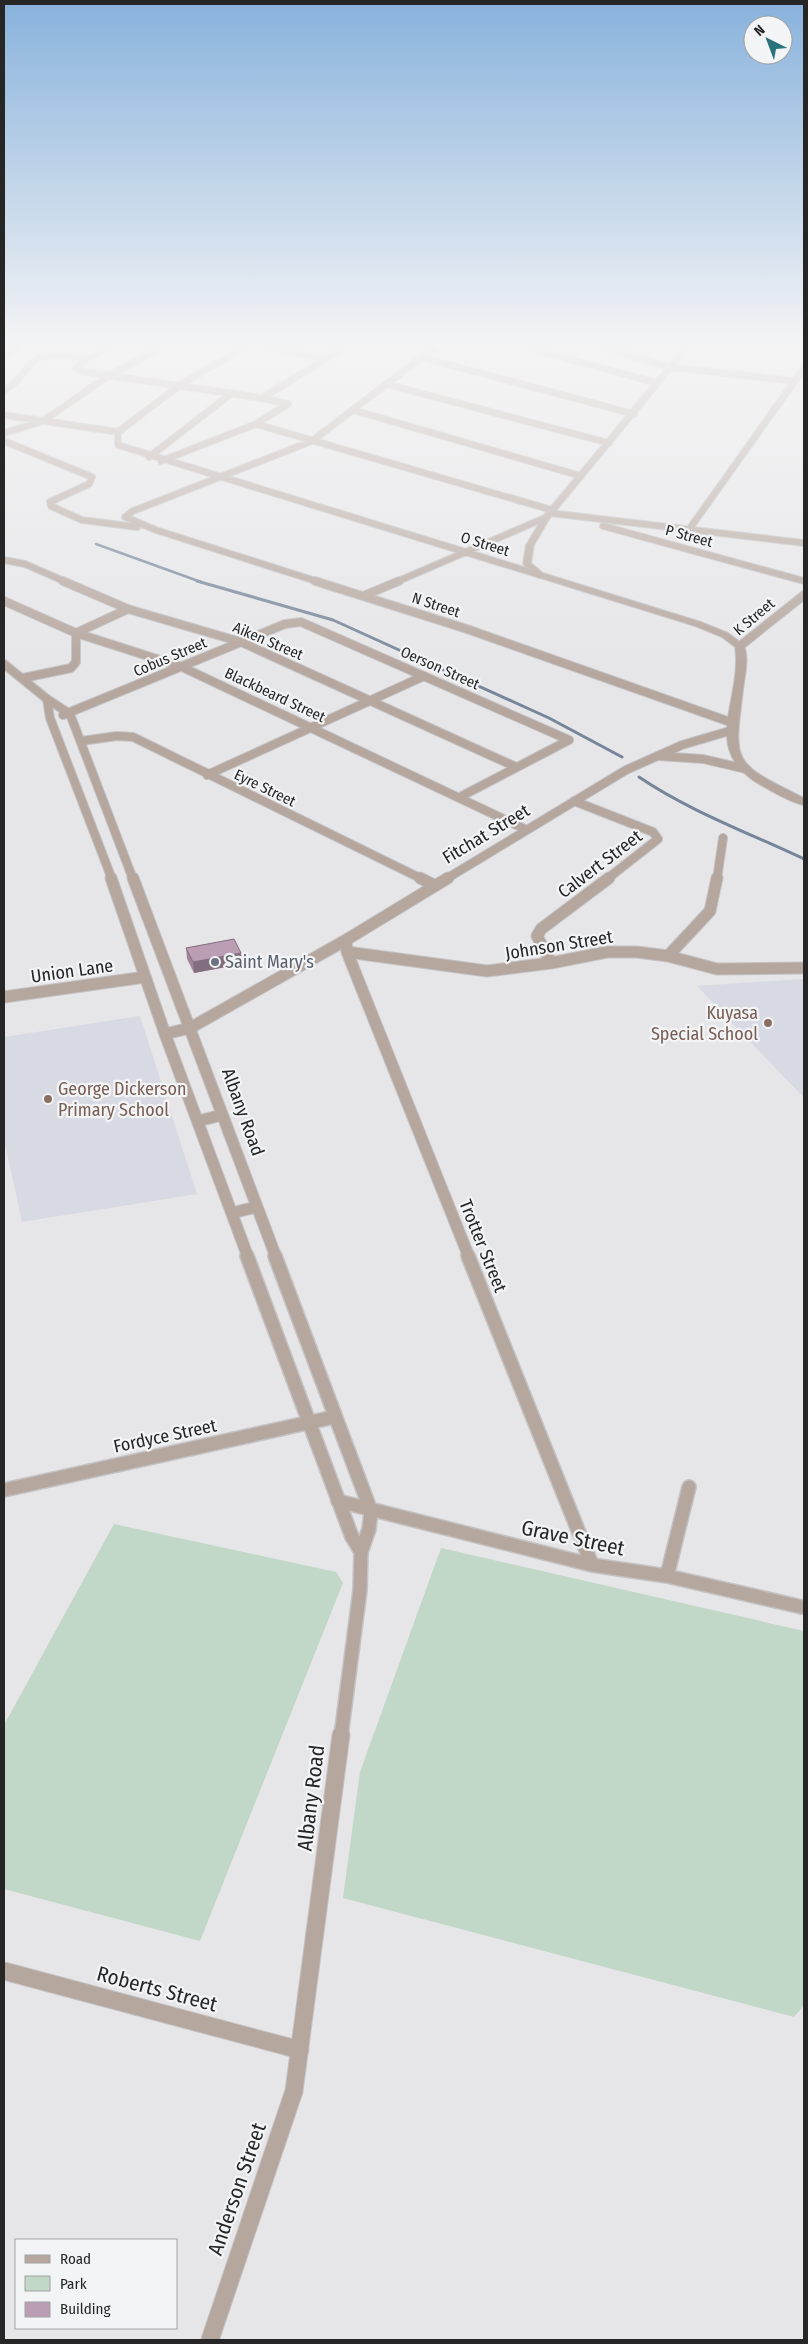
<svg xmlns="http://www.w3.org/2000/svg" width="808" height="2344" viewBox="0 0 808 2344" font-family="'Fira Sans Condensed',sans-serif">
	<rect width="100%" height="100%" fill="#e6e6e8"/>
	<path fill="#d8dae3" d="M536 347H590L593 348 572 356Z
		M804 979V1098L697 986Z
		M140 1016 197 1194 22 1222 4 1140V1037Z"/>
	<path fill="#c1d7c7" d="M114 1524 336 1572 343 1583 200 1941 4 1889V1725Z
		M441 1548 804 1631V2005L794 2017 343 1898 360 1772Z"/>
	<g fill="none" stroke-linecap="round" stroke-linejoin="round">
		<path stroke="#768599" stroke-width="2.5" d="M96 544 201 582"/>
		<path stroke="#768599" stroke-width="3" d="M197 581 333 620 549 718 622 757
			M639 777C689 811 749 833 804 859"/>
		<defs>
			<path id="minor-far4" d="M109 347 86 359 76 368 85 372 262 398 288 404 256 424 161 461
				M245 347 180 385 118 432V445L540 575
				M262 347 326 359
				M525 347 657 383
				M602 347 669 367 794 381
				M4 354 17 347
				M420 357 634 414
				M386 384 609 443
				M4 390C14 385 20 377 27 368 42 348 65 355 86 359
				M262 398 345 347
				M353 410 581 476
				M4 415 118 432
				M256 424 552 510
				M4 433 43 421 108 376 162 347
				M4 441 92 477 89 484 50 502 51 506 82 520 137 527
				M149 457 232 393
				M550 513 804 543
				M603 526 804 581
				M688 531 804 368
				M4 560 25 564 66 582
				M319 582 156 530 125 517 133 511 312 441 435 347
				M396 582 547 517"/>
			<path id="minor-far3" d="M63 581 128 609 241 642 516 767
				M315 581 467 629 733 723
				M363 596 399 581
				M4 601 76 633 182 667 527 830
				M740 646 804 595
				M4 664 47 699 70 714 133 879
				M23 678 71 668 76 662V633L128 609
				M47 699 50 718 112 879
				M63 715 285 624 301 622 569 740
				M81 741 117 736 133 737 422 879
				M659 756 703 759 746 769
				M207 775 424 676
				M460 797 569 740
				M574 801 653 832 658 839 607 879
				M446 879 626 770 682 745 733 730
				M717 879 723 838"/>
			<path id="minor-far2" d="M111 878 165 1034 248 1257
				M133 878 276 1257
				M420 878 434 885
				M346 940 347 952 469 1257
				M347 952 487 971 551 963 607 952H637L668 956 717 969 804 968
				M668 956 710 911 717 878
				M551 963 537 936 541 929 609 878
				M4 997 145 977
				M165 1034 190 1028 346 940 448 878
				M198 1121 222 1115
				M232 1213 256 1207"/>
			<path id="minor-far1" d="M247 1256 352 1537 361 1552
				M275 1256 371 1511 369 1529 361 1552 360 1590 341 1736
				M468 1256 592 1565
				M4 1490 334 1417
				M338 1501 592 1565 667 1576 802 1607
				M667 1576 689 1487"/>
			<path id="minor" d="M4 1971 300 2050
				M210 2340 294 2091 341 1735"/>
			<path id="tertiary" d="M683 347H691L550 518 534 545 531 563 543 573 701 622 728 633 743 644C749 655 746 670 744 682 734 764 729 761 804 798V805C789 802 772 791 759 784 699 748 743 700 735 647L722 637 695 626 537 577 523 564 526 545 544 515Z"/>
		</defs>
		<use href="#minor-far4" stroke="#c3c3c5" stroke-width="8"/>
		<use href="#minor-far3" stroke="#c3c3c5" stroke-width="10"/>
		<use href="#minor-far2" stroke="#c3c3c5" stroke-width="13"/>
		<use href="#minor-far1" stroke="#c3c3c5" stroke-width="16"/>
		<use href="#minor" stroke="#c3c3c5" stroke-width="19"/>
		<use href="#tertiary" stroke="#c3c3c5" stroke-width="2"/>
		<use href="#minor-far4" stroke="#b5a69e" stroke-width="6"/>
		<use href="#minor-far3" stroke="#b5a69e" stroke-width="8"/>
		<use href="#minor-far2" stroke="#b5a69e" stroke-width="11"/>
		<use href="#minor-far1" stroke="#b5a69e" stroke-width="13"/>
		<use href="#minor" stroke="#b5a69e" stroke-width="17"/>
		<use href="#tertiary" fill="#b5a69e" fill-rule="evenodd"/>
	</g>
	<path fill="#a1879b" d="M186 948 241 953 242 964 194 973 187 959Z"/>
	<path fill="#836e7e" d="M241 953 242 964 194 973 193 962Z"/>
	<path fill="#bb9db4" stroke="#836e7e" d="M234 939 241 953 193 962 186 948Z"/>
	<linearGradient id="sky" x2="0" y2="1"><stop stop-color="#88b2dc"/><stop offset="0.51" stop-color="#f4f4f5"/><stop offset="1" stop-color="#f4f4f5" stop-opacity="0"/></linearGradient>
	<rect width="808" height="675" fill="url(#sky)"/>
	<circle fill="#6b7280" stroke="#f3f4f6" stroke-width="2" cx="215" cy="962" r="5"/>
	<g fill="#8d6e63" stroke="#f3f4f6" stroke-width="2">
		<circle cx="768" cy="1023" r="5"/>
		<circle cx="48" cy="1099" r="5"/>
	</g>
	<g text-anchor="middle" stroke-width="4.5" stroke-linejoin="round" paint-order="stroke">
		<g font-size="15" fill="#262627" stroke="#f3f4f6">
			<text transform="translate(689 536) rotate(15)" y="5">P Street</text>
			<text transform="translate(485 544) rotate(17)" y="5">O Street</text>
			<text transform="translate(436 605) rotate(18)" y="5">N Street</text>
			<text transform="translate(754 617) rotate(-40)" y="5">K Street</text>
			<text transform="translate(268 641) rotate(23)" y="5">Aiken Street</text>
			<text transform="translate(170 657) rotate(-23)" y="5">Cobus Street</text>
			<text transform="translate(440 668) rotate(24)" y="5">Oerson Street</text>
			<text transform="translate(275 695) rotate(25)" y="5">Blackbeard Street</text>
			<text transform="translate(265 788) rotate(26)" y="5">Eyre Street</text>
		</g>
		<g font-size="18" fill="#262627" stroke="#f3f4f6">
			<text transform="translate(486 834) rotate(-31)" y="6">Fitchat Street</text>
			<text transform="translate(600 864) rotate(-37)" y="6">Calvert Street</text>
			<text transform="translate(559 945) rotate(-9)" y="6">Johnson Street</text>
			<text transform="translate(72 971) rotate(-8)" y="6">Union Lane</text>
			<text transform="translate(243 1112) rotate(70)" y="6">Albany Road</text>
			<text transform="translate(483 1246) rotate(68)" y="6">Trotter Street</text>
			<text transform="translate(165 1436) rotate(-12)" y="6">Fordyce Street</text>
		</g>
		<g font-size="18" fill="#5b616d" stroke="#f3f4f6" text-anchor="start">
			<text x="225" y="968">Saint Mary's</text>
		</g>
		<g font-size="18" fill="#785e54" stroke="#f3f4f6" text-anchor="end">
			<text x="758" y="1019">Kuyasa<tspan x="758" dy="21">Special School</tspan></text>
			<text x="58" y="1095" text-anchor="start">George Dickerson<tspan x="58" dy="21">Primary School</tspan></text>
		</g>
		<g font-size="21" fill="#262627" stroke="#f3f4f6">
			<text transform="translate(573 1538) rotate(12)" y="7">Grave Street</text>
			<text transform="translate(311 1798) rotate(-83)" y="7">Albany Road</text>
			<text transform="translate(157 1989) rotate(15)" y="7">Roberts Street</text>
			<text transform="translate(237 2189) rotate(-71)" y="7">Anderson Street</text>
		</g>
	</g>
	<rect width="808" height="2344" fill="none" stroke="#262627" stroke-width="10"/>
	<rect x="15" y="2239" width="162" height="90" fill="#f3f4f6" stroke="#a1a2a3"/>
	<rect x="25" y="2255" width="25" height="8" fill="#b5a69e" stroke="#a1a2a3"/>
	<text x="60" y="2264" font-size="15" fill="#262627">Road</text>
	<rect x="25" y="2276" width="25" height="15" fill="#c1d7c7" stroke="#a1a2a3"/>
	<text x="60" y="2289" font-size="15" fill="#262627">Park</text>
	<rect x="25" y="2302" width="25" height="15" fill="#bb9db4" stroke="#a1a2a3"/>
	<text x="60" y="2314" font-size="15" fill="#262627">Building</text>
	<g transform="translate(768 40) rotate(318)"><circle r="24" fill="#f3f4f6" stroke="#a1a2a3"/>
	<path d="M0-4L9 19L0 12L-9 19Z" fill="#2a737b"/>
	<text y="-8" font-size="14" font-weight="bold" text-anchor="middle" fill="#262627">N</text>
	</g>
</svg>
